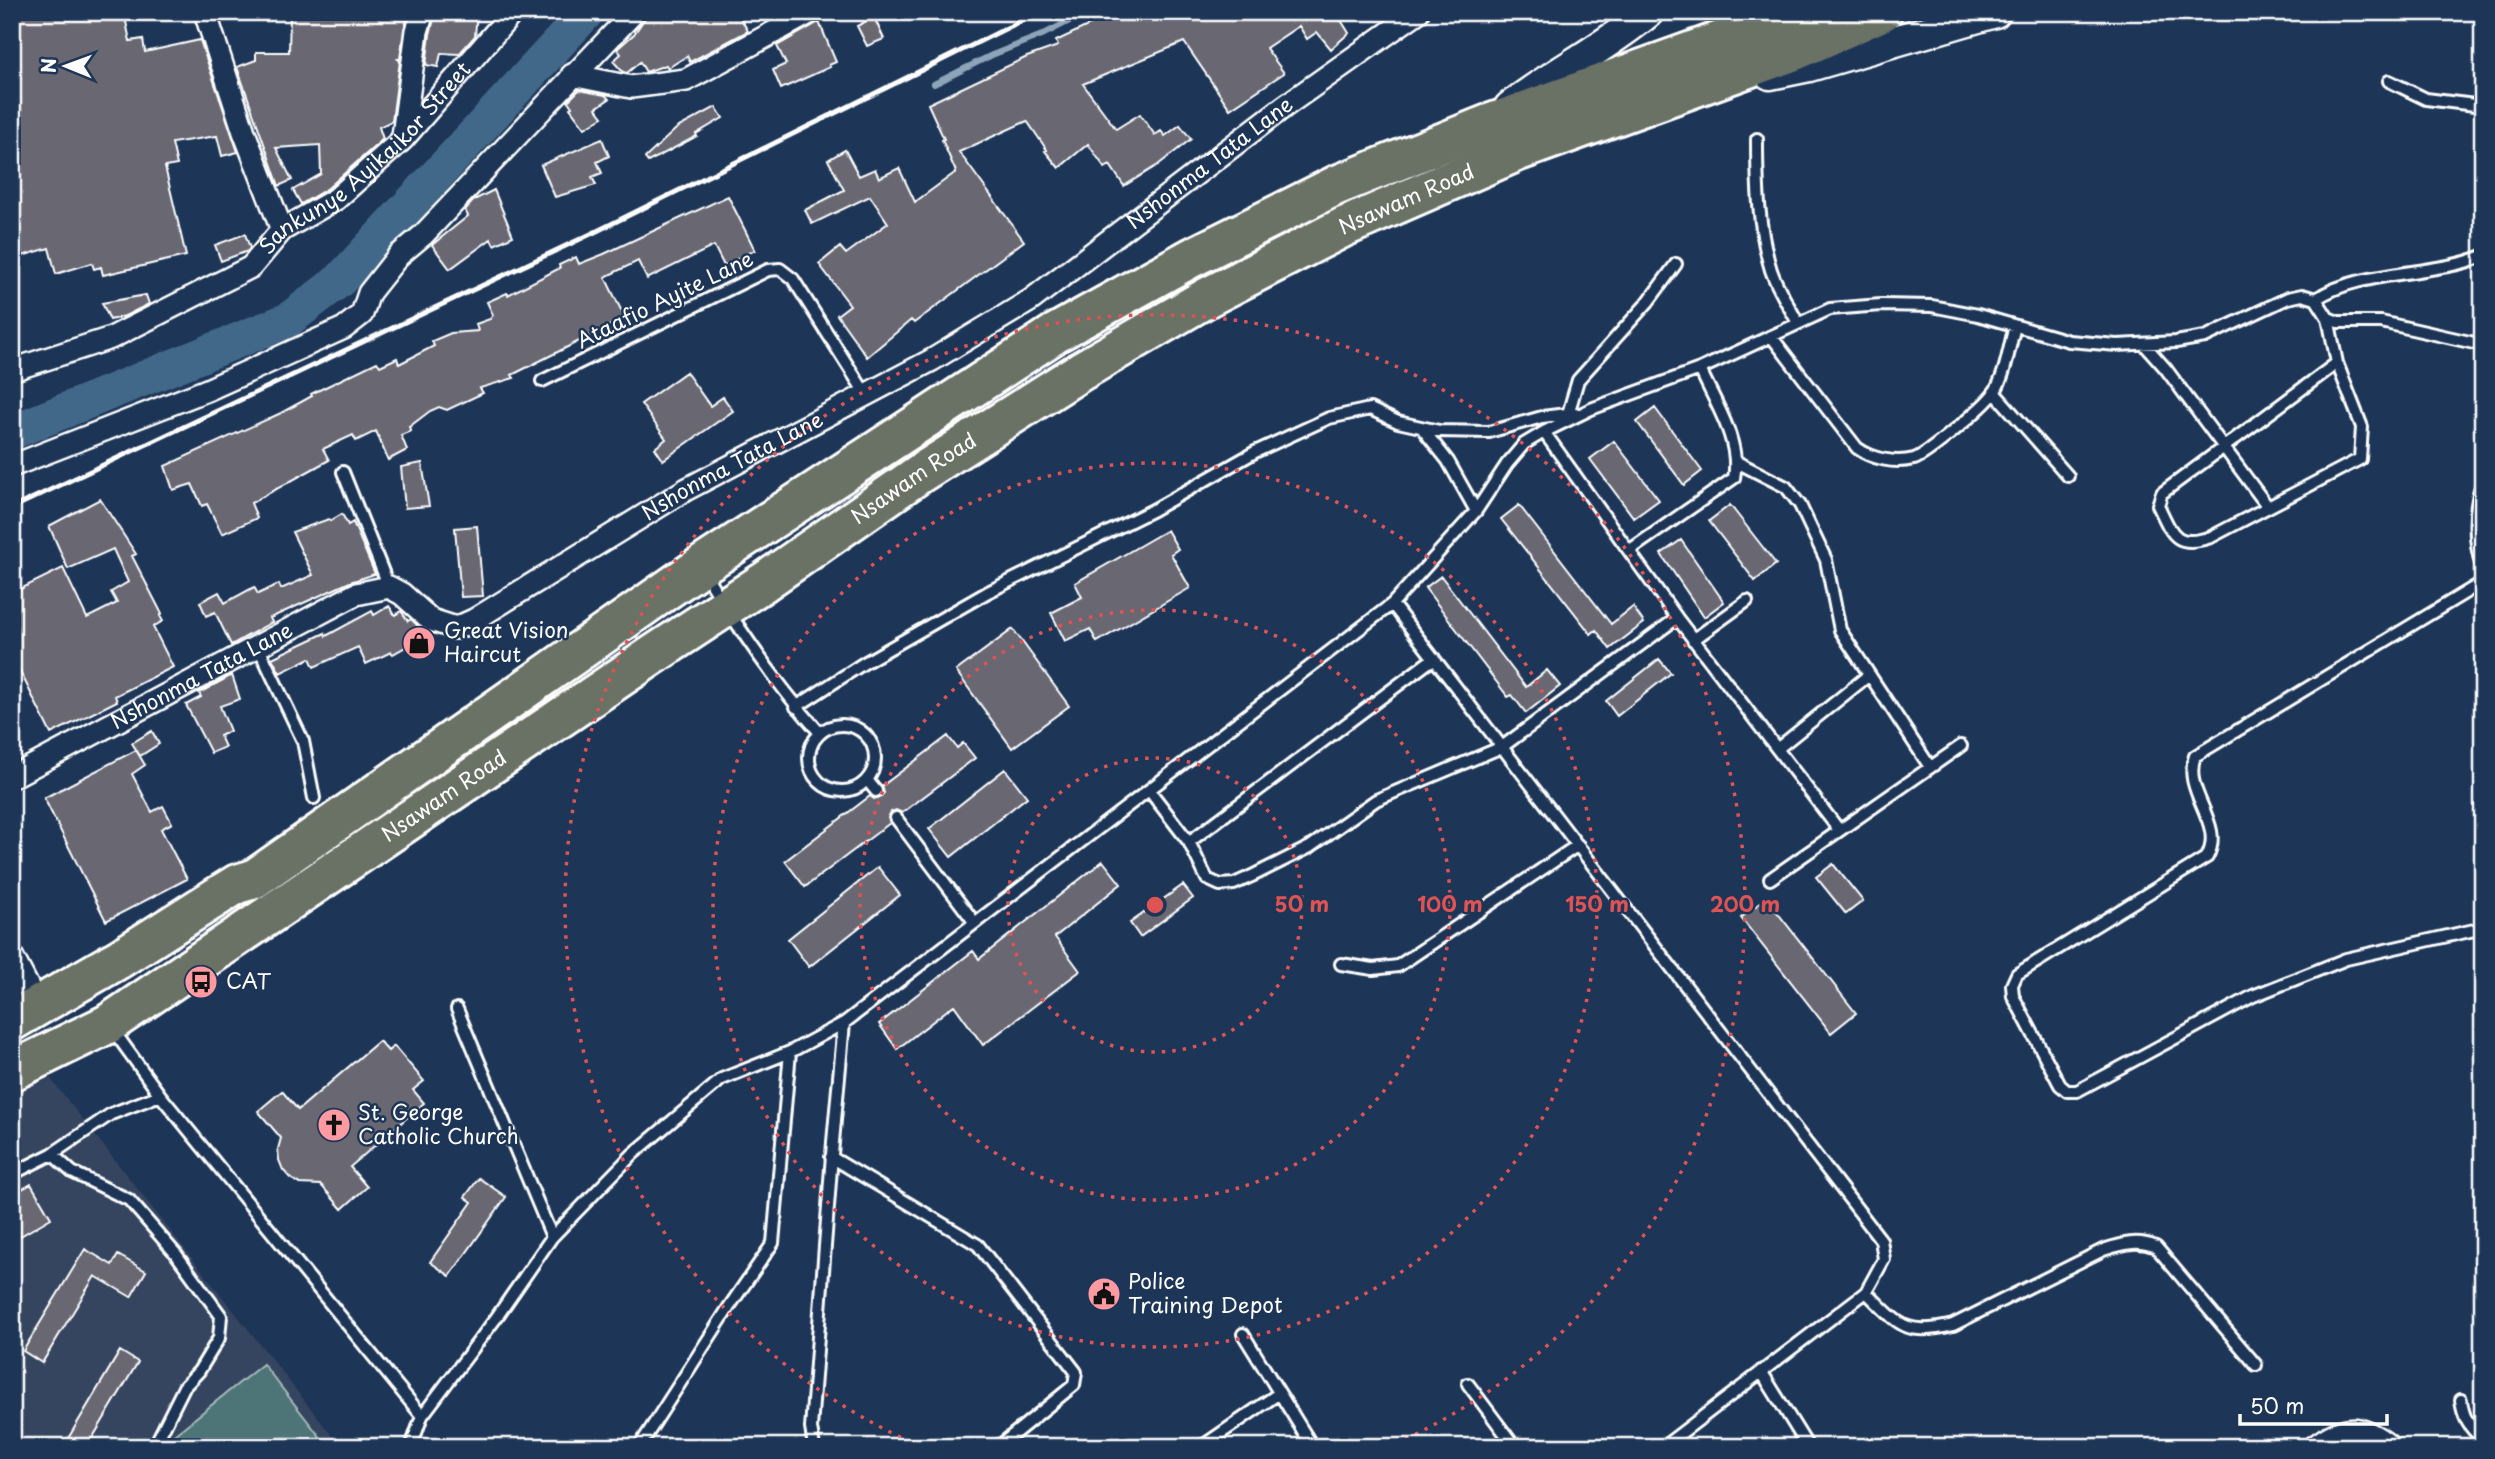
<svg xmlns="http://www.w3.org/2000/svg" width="2495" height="1459" viewBox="0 0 2495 1459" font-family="'Playpen Sans',sans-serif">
	<rect width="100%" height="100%" fill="#1d3557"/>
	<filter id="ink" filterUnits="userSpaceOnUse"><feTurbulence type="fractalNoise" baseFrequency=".0143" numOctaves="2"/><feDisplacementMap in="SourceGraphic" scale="14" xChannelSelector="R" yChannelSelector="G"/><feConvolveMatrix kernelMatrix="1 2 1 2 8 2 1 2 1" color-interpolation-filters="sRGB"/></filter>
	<g filter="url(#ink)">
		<path fill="#34445f" d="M50 1078 341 1447H12V1096Z"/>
		<path fill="#4e7577" stroke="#a6babb" stroke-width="2" d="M263 1364 328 1447H159Z"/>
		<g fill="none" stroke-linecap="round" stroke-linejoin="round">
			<path stroke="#8ea4b8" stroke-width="6" d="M934 84 992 55 1042 35 1087 12"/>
			<path stroke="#426889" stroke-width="35" d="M12 432 288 320 340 280 587 12"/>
		</g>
		<path fill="#696872" stroke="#fff" stroke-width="2" d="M12 12H124L130 41 143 39 145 52 200 40 238 152 222 156 217 136 172 143 177 165 165 167 186 256 103 275 101 267 94 269 92 263 56 274 49 248 12 259Z
			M290 12H409L404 29 400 59H398L400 61 392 121 379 127 383 139 328 188 301 204 293 190 321 174 320 145 276 148 292 180 279 186 237 67 256 60V52H289Z
			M436 12H477L475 36 459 54 441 53 438 67 426 65 430 34Z
			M657 12H737L748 31 690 62 687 56 668 68 666 65 646 72 640 62 627 73 623 72 613 61 621 54 617 49 634 34 645 18Z
			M1090 12H1336L1349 33 1331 49 1317 32 1307 39 1299 26 1266 48 1284 73 1230 109 1184 42 1083 84 1116 129 1140 114 1155 135 1161 131 1165 136 1180 125 1191 139 1158 165 1124 186 1110 165 1105 168 1088 144 1059 168 1045 151 1047 150 1027 121 959 152 1024 241 914 323 911 320 867 357 837 315 850 305 819 264 840 247 846 254 888 223 870 196 812 224 805 210 844 190 828 160 845 150 859 176 875 169 879 178 899 168 915 202 956 172 942 140 944 139 928 104 1027 57 1058 46 1056 41 1092 24Z
			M874 17 884 39 867 46 857 26Z
			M819 22 836 62 829 65 830 67 781 89 773 70 786 64 777 46Z
			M579 90 605 95 609 99 596 108 603 117 585 128 570 108 572 107 568 101Z
			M716 107 723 118 696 134 697 136 648 162 645 158 677 128Z
			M602 139 609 156 597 162 602 173 592 177 596 185 555 197 541 165Z
			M494 190 513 236 494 245 491 239 450 269 432 245 468 216 465 210 474 200Z
			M728 196 755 250 724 266 714 246 647 279 638 261 605 277 625 318 512 375 514 378 480 388 483 393 447 410 439 407 430 411 409 427 411 431 401 435 407 450 388 460 376 431 356 441 353 435 323 449 329 460 251 503 257 518 222 534 207 504 202 506 192 484 173 490 165 466 281 413 312 396 311 394 377 362 380 366 397 358 399 364 434 346 432 341 451 333 478 331 476 324 490 319 493 315 487 302 507 293 508 295 560 268 559 265 576 257 579 264 604 254Z
			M245 234 250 248 248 251 221 261 215 245Z
			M146 295 149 304 125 316 110 320 102 303Z
			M686 372 710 406 723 397 733 411 663 460 655 448 666 439 641 404Z
			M1655 408 1702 471 1684 485 1637 422Z
			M1614 441 1659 500 1634 518 1590 459Z
			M422 463 429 506 405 508 401 467Z
			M100 499 136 554 132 556 162 614 160 616 163 621 153 627 173 667 115 696 117 701 51 734 12 655V593L63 568 87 618 117 603 111 592 128 582 113 549 68 569 49 526Z
			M1519 505 1611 624 1633 607 1644 623 1610 649 1596 630 1591 634 1501 519Z
			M1730 505 1776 564 1755 581 1709 521Z
			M342 514 348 525 353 522 375 574 350 582 270 618 272 622 231 645 215 612 206 616 200 602 219 592 225 603 254 587 258 594 279 584 281 589 313 575 292 532 329 519 330 521Z
			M477 526 483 596 461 597 455 528Z
			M1167 530 1178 549 1171 554 1190 588 1097 642 1090 629 1065 641 1051 613 1082 597 1075 583Z
			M1681 540 1724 602 1704 617 1661 554Z
			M1441 576 1526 687 1547 670 1560 686 1526 713 1512 695 1508 697 1425 588Z
			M389 606 395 615 401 611 408 621 411 619 417 625 421 638 393 654 391 652 366 664 358 647 314 667 310 658 280 673 272 658 325 633 326 636 372 611 374 615Z
			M1013 629 1069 706 1012 748 956 671Z
			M1659 659 1671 673 1617 716 1606 701Z
			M232 675 240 699 220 706 230 731 220 736 225 747 211 753 186 705 201 697 199 693Z
			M152 731 159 744 140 756 132 743Z
			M948 736 957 748 963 743 975 758 902 813 896 810 891 812 888 818 890 823 805 887 785 861 870 796 874 799 880 797 884 793 882 786Z
			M136 750 145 765 132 774 152 812 163 806 172 823 161 829 187 879 106 921 44 798Z
			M1005 769 1027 797 951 857 929 829Z
			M1103 861 1121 884 1055 937 1080 971 983 1045 954 1005 897 1049 879 1024 973 951 979 959Z
			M1833 864 1863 901 1846 914 1816 877Z
			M878 867 900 895 809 967 788 939Z
			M1183 885 1193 898 1140 937 1130 923Z
			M1766 898 1856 1013 1831 1033 1741 918Z
			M379 1041 388 1051 394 1046 424 1081 413 1090 424 1103 350 1167 367 1187 342 1209 321 1185 300 1184 290 1178 283 1170 279 1160 278 1149 281 1138 258 1111 282 1091 298 1110Z
			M479 1178 506 1197 450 1276 430 1262 472 1202 465 1197Z
			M31 1184 51 1218 12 1241V1195Z
			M85 1249 112 1265 118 1255 146 1271 131 1297 95 1276 42 1363 23 1351Z
			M120 1351 138 1362 87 1447H63Z"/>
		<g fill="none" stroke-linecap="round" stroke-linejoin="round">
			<defs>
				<path id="lane" d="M2389 81 2426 99 2483 106
					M1757 139C1757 183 1758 228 1771 270 1777 288 1789 306 1798 323
					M2316 299C2358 270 2435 276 2483 256
					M2328 318 2337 363 2362 427 2360 459 2211 537C2175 549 2172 534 2158 505L2162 493 2337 363
					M1771 336 1857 448C1872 459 1895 464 1914 459 1927 455 1985 406 1994 393 2006 374 2009 347 2015 326
					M2144 344 2166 369 2268 507
					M542 381 768 270 780 269 793 279 867 396
					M1994 392 2068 476
					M1568 414 1578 380 1648 302 1676 264
					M1421 427 1448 461 1476 511
					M1544 432 1677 618 1839 830
					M1737 462 1786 487 1800 505 1826 560 1840 630 1930 767
					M343 472 389 587
					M2483 481C2473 508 2473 542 2483 569
					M1630 550 1734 478C1741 441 1715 403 1700 369
					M704 572C738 628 776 684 820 733
					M2483 582 2195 756C2181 792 2226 823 2207 857L2017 974 2012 985 2013 996 2060 1085 2067 1091H2077L2253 996 2346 959 2483 928
					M1392 604 1881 1240 1884 1259 1866 1292 1663 1447
					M1693 640 1747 601
					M258 646 303 741 314 798
					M796 707 864 663 988 592 1153 510 1255 452 1329 418 1370 409 1398 422 1439 431 1489 432 1542 417 1575 413
					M809 758a33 33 0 1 1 66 0a33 33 0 1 1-66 0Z
					M1777 749 1869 675
					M867 780 876 791
					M1149 790 1189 842 1434 658
					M896 818 975 923
					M1189 842 1207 879 1220 885 1234 884 1254 875 1310 847 1376 800 1502 747 1677 618
					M1770 879 1961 746
					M1341 964 1373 969 1398 966 1578 845
					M457 1009 552 1237
					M113 1030 160 1095 422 1416
					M52 1154 111 1114 160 1095
					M831 1157 978 1245 1076 1372 1074 1385 998 1447
					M12 1174 52 1154 72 1172 129 1200 176 1254 221 1316 219 1338 199 1371 184 1387 154 1447
					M1866 1292C1899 1324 1904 1337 1953 1325L2103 1250C2122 1244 2137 1239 2156 1247L2256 1365
					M1243 1334 1311 1444
					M1761 1371 1808 1447
					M1468 1384 1515 1447
					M2461 1400C2463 1417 2469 1428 2483 1439
					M411 1447 422 1416 496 1318 552 1237 633 1154 722 1079 790 1052 844 1023 1392 604 1476 511 1507 464 1524 444 1544 432 1591 409 1700 369 1830 309 1881 305 1932 306 1978 315 2069 341 2117 345 2176 342 2205 337 2288 298 2302 295 2316 299 2328 318 2338 322H2381L2483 345
					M639 1447 729 1307 773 1243 790 1052
					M814 1447 811 1428 833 1142 844 1023
					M1201 1447 1278 1394"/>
				<g id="street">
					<path d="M205 12 244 132 282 230"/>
					<path d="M572 75 631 87 686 80 811 12"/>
					<path d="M403 136 417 31 423 12"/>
					<path id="s1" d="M12 370 111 338 251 267 282 230 336 199 403 139 513 12"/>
					<path d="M12 466 207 390 344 328 362 314 369 293 399 255 423 235 634 12"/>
					<path id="s2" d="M12 777 356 594 389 587 402 594 431 620 456 628 474 620 687 489 932 360 1031 300 1285 106 1418 12"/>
					<path d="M12 956 39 1008"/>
					<path d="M2314 1447C2344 1424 2360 1423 2390 1447"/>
				</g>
				<path id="secondary" d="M1770 74 1809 66 1995 12
					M1510 107C1554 73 1605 48 1648 12"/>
				<g id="highway">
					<path d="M12 1021 119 959 237 884 254 879 701 566 1056 333 1191 258 1337 185 1489 124 1801 12"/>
					<path id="s3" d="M12 1071 108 1024 656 653 764 582 919 474 1081 371 1208 297 1344 227 1516 152 1795 51 1882 12"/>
				</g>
			</defs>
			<use href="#lane" stroke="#fff" stroke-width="16"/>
			<use href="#street" stroke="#fff" stroke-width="26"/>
			<use href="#secondary" stroke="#fff" stroke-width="35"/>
			<use href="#highway" stroke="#fff" stroke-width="44"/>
			<use href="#lane" stroke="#1d3557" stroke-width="10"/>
			<use href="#street" stroke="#1d3557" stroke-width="21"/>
			<use href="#secondary" stroke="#1d3557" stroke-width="30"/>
			<use href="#highway" stroke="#6b7165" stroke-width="38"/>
			<path stroke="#fff" stroke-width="5" d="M12 508 593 233 1039 12"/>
		</g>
	</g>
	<g fill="none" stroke="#de5353" stroke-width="3.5" stroke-dasharray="3.5 7">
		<circle cx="1155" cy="905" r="147"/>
		<circle cx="1155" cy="905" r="295"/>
		<circle cx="1155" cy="905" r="442"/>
		<path d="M920 1446A590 590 0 1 1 1390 1446"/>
	</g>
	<defs>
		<symbol id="shop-disc" viewBox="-11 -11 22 22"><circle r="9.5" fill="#ff9aa2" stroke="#1d3557"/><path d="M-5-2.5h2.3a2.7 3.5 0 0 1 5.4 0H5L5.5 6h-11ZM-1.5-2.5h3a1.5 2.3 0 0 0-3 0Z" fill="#111"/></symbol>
		<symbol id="bus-disc" viewBox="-11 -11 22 22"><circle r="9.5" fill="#ff9aa2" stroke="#1d3557"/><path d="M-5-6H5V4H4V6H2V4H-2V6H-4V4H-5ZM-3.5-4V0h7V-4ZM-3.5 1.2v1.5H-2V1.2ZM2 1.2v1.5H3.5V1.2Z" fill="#111"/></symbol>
		<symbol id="church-disc" viewBox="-11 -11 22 22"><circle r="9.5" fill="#ff9aa2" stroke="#1d3557"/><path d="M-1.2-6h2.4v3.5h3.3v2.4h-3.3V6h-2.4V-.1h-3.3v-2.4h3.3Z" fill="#111"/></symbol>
		<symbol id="civic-disc" viewBox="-11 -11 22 22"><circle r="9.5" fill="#ff9aa2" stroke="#1d3557"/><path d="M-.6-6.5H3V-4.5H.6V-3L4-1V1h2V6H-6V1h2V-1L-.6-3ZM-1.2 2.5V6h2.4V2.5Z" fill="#111"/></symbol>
	</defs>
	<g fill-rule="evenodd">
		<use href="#shop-disc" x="400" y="624" width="38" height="38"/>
		<use href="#bus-disc" x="182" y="963" width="38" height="38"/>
		<use href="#church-disc" x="315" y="1106" width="38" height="38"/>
		<use href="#civic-disc" x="1085" y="1275" width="38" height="38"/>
	</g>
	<g text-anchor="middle" stroke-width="5" stroke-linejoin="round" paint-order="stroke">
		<g font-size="21" fill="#fff" stroke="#1d3557">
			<text dy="7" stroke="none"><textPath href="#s1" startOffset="420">Sankunye Ayikaikor Street</textPath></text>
			<text dy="7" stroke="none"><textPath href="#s2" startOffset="1391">Nshonma Tata Lane</textPath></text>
			<text dy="7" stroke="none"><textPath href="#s3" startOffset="1647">Nsawam Road</textPath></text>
			<text transform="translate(665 300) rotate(-26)" y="7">Ataafio Ayite Lane</text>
			<text dy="7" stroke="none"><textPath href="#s2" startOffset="824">Nshonma Tata Lane</textPath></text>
			<text dy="7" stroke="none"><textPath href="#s3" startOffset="1080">Nsawam Road</textPath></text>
			<text dy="7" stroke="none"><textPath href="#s2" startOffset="215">Nshonma Tata Lane</textPath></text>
			<text dy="7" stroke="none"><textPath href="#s3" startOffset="513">Nsawam Road</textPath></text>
		</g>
		<g font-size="21" fill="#fff" stroke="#1d3557" text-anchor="start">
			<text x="444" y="638">Great Vision<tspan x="444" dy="24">Haircut</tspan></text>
			<text x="226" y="989">CAT</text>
			<text x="358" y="1120">St. George<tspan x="358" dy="24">Catholic Church</tspan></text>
			<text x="1128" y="1289">Police<tspan x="1128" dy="24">Training Depot</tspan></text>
		</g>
	</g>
	<circle cx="1155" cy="905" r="10" fill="#de5353" stroke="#1d3557" stroke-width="3.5"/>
	<g font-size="21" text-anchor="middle" font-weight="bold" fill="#de5353" stroke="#1d3557" stroke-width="5" stroke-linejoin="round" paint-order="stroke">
		<text x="1302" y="912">50 m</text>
		<text x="1450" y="912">100 m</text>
		<text x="1597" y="912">150 m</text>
		<text x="1745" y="912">200 m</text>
	</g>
	<rect width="2495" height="1459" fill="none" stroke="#1d3557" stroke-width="42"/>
	<rect x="21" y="21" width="2453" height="1417" fill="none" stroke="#fff" stroke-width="2.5" filter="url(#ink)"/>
	<g transform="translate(66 66) rotate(271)" stroke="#1d3557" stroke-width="5" paint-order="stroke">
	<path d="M0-5L12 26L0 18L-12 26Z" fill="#ffffff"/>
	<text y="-10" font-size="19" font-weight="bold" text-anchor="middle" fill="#ffffff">N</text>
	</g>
	<path d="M2240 1414v10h147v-10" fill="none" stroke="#ffffff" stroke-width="3.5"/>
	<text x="2250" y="1414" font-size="21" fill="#ffffff" stroke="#1d3557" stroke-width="5" paint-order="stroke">50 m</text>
</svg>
